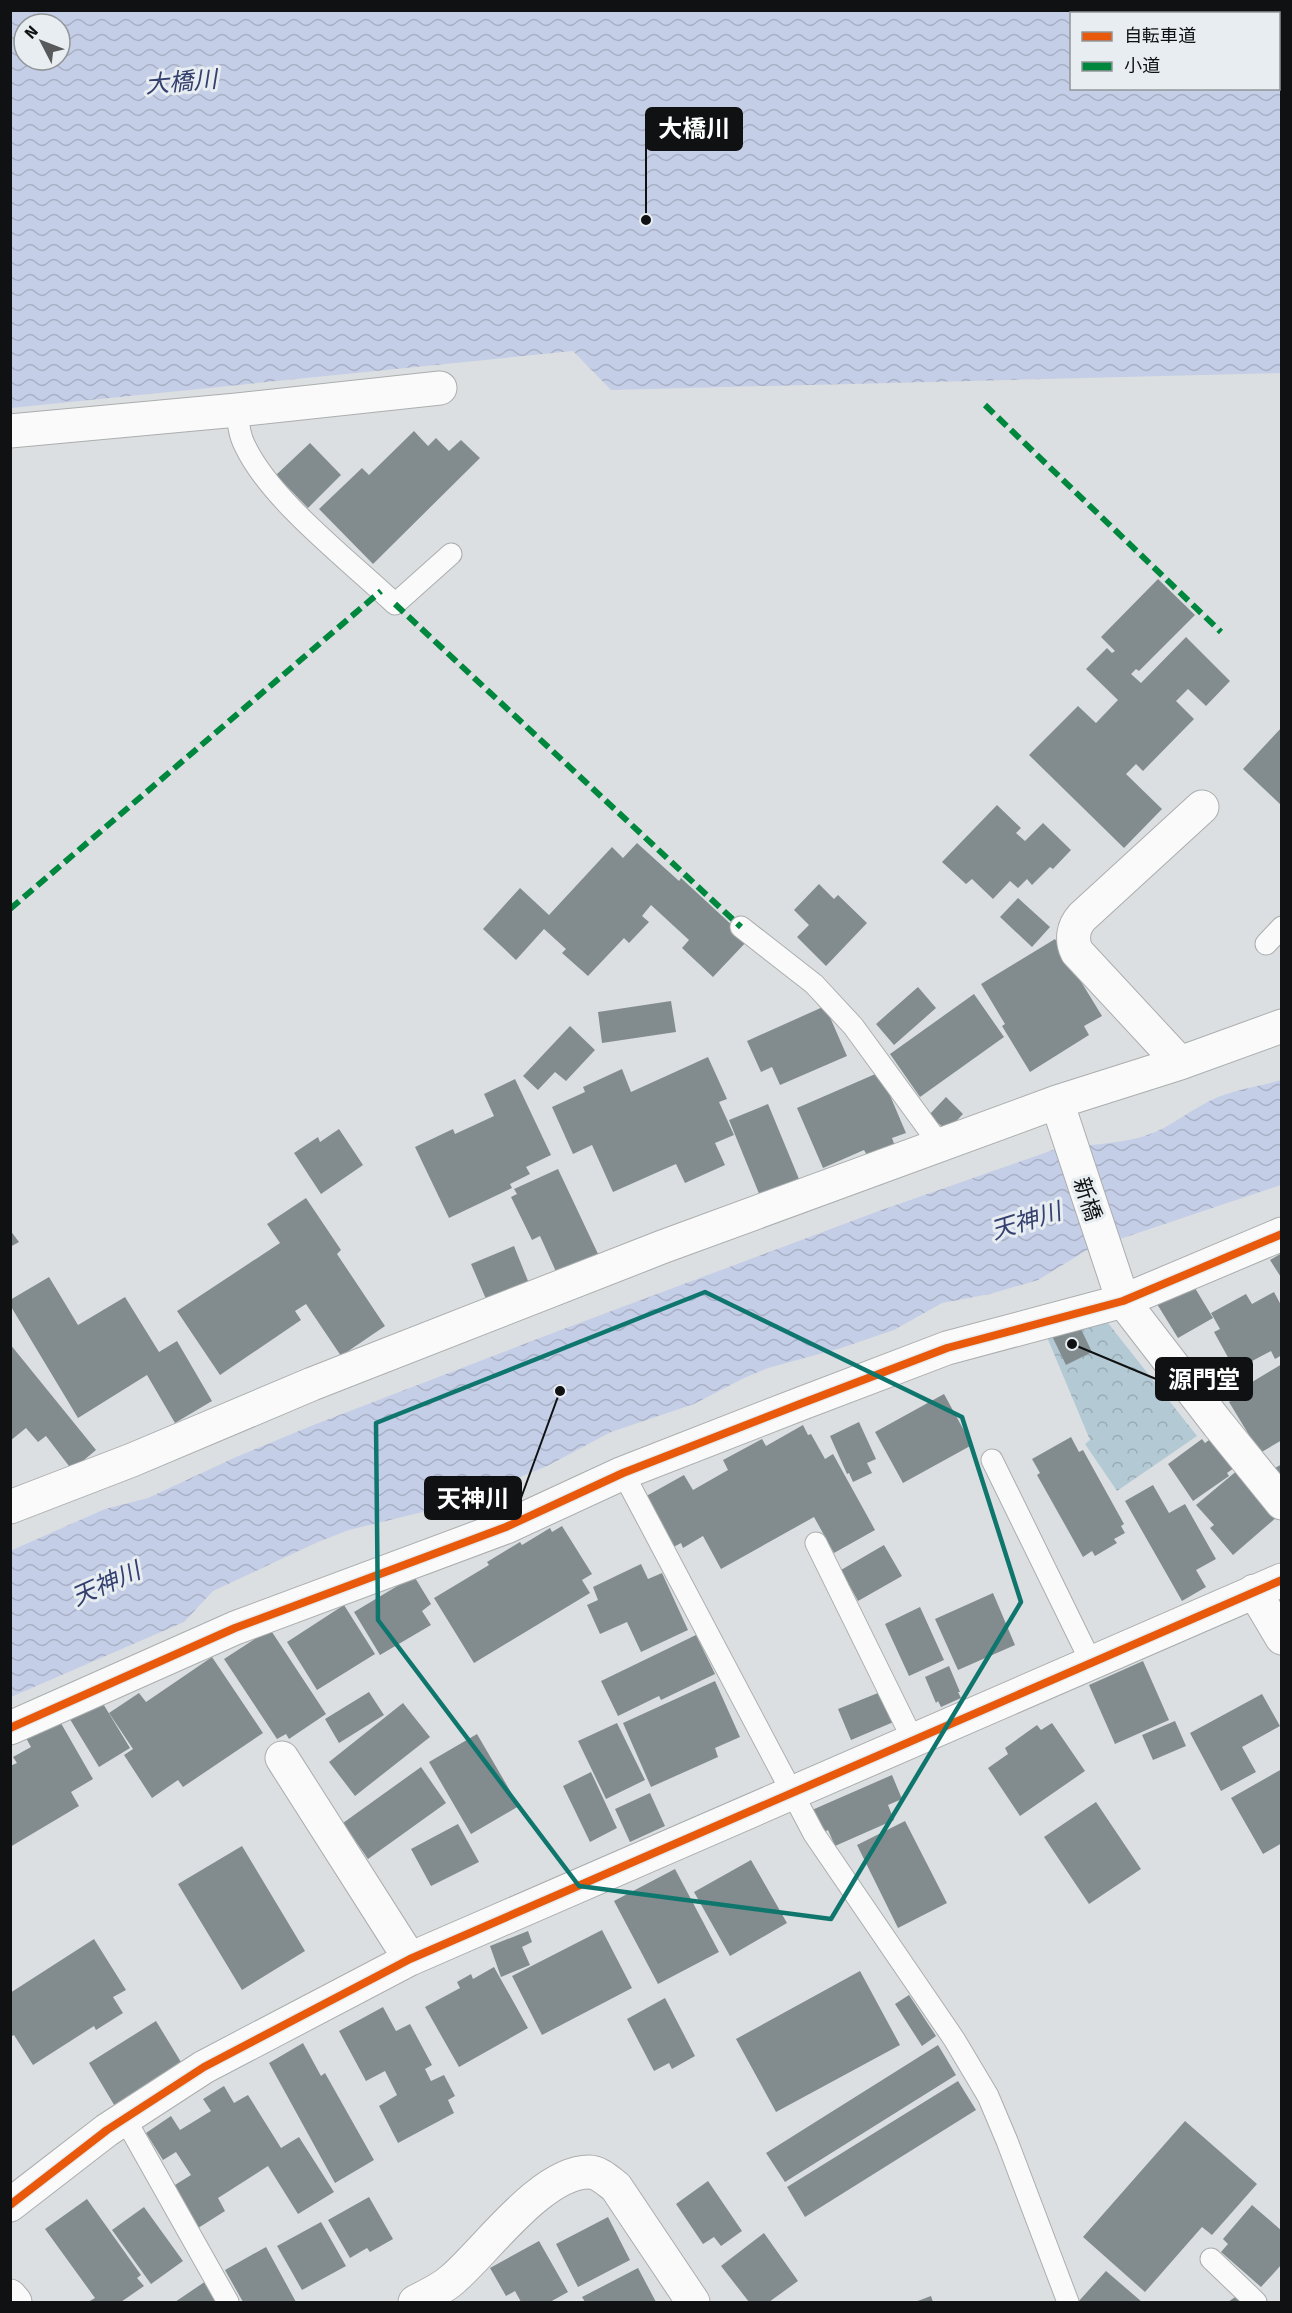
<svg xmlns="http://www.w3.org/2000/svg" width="1292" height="2313" viewBox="0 0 1292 2313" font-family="Signika,'Noto Sans JP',sans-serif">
	<defs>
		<pattern id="park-crowns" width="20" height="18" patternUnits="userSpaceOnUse" patternTransform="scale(1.5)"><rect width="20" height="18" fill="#b3c9d4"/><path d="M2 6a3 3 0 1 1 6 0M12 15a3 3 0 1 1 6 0" fill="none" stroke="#99acb5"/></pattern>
		<pattern id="water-waves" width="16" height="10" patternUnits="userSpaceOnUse" patternTransform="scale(1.5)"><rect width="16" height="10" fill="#c5cee7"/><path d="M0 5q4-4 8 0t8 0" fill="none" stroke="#a8b0c5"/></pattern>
	</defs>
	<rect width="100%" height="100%" fill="#dcdfe1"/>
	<path fill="url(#park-crowns)" d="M1091 1317 1108 1323 1197 1436 1117 1491 1085 1444 1090 1440 1044 1330Z"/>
	<path fill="url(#water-waves)" fill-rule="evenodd" d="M11 10 1281 11V373L611 390 573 351 11 408ZM1072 14H1278V88H1072ZM24 24H60V60H24Z
		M1281 1080V1185L1087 1250 1038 1280 990 1294 942 1303 894 1330 841 1348 768 1368 744 1378 694 1404 611 1432 547 1466 479 1494 443 1507 349 1530 318 1542 213 1591 184 1622 11 1697 10 1551 105 1509 148 1498 236 1457 316 1424 558 1331 876 1212 1053 1150C1083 1144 1115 1145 1145 1136 1172 1127 1192 1108 1218 1097 1238 1089 1261 1086 1281 1080Z"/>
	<path fill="#828c8f" d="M414 431 428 446 436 438 449 451 461 440 480 458 373 564 319 509 362 468 369 475Z
		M310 443 341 475 308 508 276 475Z
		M1158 579 1195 615 1139 671 1136 669 1131 674 1141 683 1186 637 1230 681 1206 706 1188 689 1176 701 1194 719 1143 771 1136 764 1126 774 1162 809 1124 848 1029 755 1078 706 1096 723 1118 700 1086 669 1107 648 1112 653 1115 651 1101 637Z
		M1282 727V806L1243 769Z
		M997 805 1021 828 1016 833 1025 841 1043 823 1071 850 1053 869 1050 867 1032 885 1027 879 1018 888 1010 881 993 899 972 879 966 884 942 862Z
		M637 843 679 881 681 878 748 940 713 977 682 948 689 940 651 905 642 916 649 922 629 943 624 938 588 976 562 953 566 949 544 929 516 960 483 929 520 888 549 915 612 847 623 858Z
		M819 884 834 899 838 895 867 923 826 966 797 937 809 925 794 910Z
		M1018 898 1050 927 1032 947 1000 917Z
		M1055 939 1102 1016 1084 1026 1089 1035 1030 1072 1002 1026 1005 1024 981 984Z
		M918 987 936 1008 894 1045 876 1024Z
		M974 994 1004 1037 920 1097 890 1054Z
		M671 1001 676 1032 602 1043 598 1012Z
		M825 1006 847 1056 780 1085 772 1067 761 1072 747 1041Z
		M570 1026 595 1050 566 1081 555 1072 538 1090 523 1076Z
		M708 1057 727 1099 719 1102 734 1135 715 1143 725 1165 685 1183 676 1164 613 1192 592 1145 573 1154 552 1107 585 1092 583 1087 622 1069 631 1092Z
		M880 1072 906 1133 892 1138 895 1146 868 1157 864 1150 823 1168 797 1108Z
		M515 1079 551 1155 526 1167 530 1174 510 1184 512 1188 449 1218 415 1147 453 1129 455 1134 494 1116 484 1094Z
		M946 1097 963 1114 947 1131 929 1115Z
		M768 1104 799 1179 760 1196 729 1120Z
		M339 1129 363 1165 321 1194 294 1153 318 1137 320 1142Z
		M558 1169 599 1256 558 1276 540 1236 532 1240 511 1197 517 1194 514 1189Z
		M306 1198 341 1250 337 1254 385 1326 341 1356 306 1304 295 1311 301 1320 220 1375 177 1311 280 1243 267 1224Z
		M10 1230 19 1242 10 1247Z
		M514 1246 528 1281 486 1299 471 1264Z
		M1282 1253V1279L1270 1260Z
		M49 1277 78 1325 125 1297 159 1352 177 1341 212 1401 175 1423 147 1375 78 1418 10 1305V1300Z
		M1192 1283 1213 1318 1178 1338 1157 1304Z
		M1274 1292 1282 1307V1355L1275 1359 1271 1351 1235 1370 1214 1332 1220 1329 1211 1313 1246 1294 1252 1304Z
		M1078 1323 1092 1352 1066 1365 1052 1336Z
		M10 1344 96 1450 72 1470 46 1436 38 1442 26 1428 10 1441Z
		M1282 1364V1440L1260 1453 1229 1402 1245 1393 1242 1388Z
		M944 1394 972 1445 903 1483 875 1432Z
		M859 1422 876 1459 867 1463 872 1473 853 1482 849 1473 847 1474 830 1436Z
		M803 1425 808 1435 811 1434 825 1459 833 1454 875 1530 834 1553 814 1517 721 1569 703 1536 683 1548 681 1543 670 1549 641 1499 684 1475 693 1490 728 1470 723 1460 762 1439 766 1446Z
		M1071 1437 1079 1452 1083 1450 1124 1524 1121 1526 1125 1533 1114 1539 1117 1543 1095 1556 1092 1551 1083 1557 1037 1475 1040 1473 1032 1459Z
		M1213 1437 1234 1468 1227 1473 1229 1476 1193 1501 1168 1464 1202 1439 1205 1443Z
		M1282 1464V1479L1275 1468Z
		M1239 1469 1278 1516 1233 1555 1210 1528 1214 1525 1196 1505Z
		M1153 1485 1169 1513 1185 1504 1216 1559 1196 1570 1206 1587 1182 1601 1125 1501Z
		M562 1526 592 1574 582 1580 590 1593 474 1663 434 1598 489 1565 487 1562 520 1542 522 1545 550 1528 552 1532Z
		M884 1545 902 1576 858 1601 841 1570Z
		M641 1564 648 1579 662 1573 688 1630 641 1652 627 1622 600 1634 587 1605 598 1600 593 1587Z
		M414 1576 431 1604 422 1611 431 1625 380 1655 354 1612Z
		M993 1593 1015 1645 958 1670 935 1619Z
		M344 1605 375 1654 317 1690 287 1642Z
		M920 1607 944 1660 909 1676 885 1624Z
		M270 1629 326 1714 289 1739 286 1734 277 1739 224 1659Z
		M696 1635 715 1674 661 1700 659 1696 618 1716 601 1681Z
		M212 1657 263 1733 183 1787 178 1780 152 1798 124 1755 133 1749 109 1713 139 1693 146 1702Z
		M1143 1661 1169 1720 1115 1744 1089 1685Z
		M949 1666 960 1692H958L961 1698 941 1707 938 1701 936 1703 925 1677Z
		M715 1681 740 1737 715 1748 718 1757 651 1787 623 1723Z
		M883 1691 896 1721 851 1740 838 1709Z
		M369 1692 384 1715 339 1743 325 1719Z
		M1262 1694 1280 1726 1242 1747 1256 1772 1221 1791 1190 1733Z
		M99 1697 130 1748 99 1767 68 1716Z
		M403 1703 430 1737 355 1796 329 1762Z
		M58 1718 93 1779 71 1792 79 1806 10 1847V1766L17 1763 13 1757 31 1747 26 1738Z
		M1175 1721 1186 1746 1153 1760 1142 1735Z
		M617 1723 645 1780 606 1799 578 1741Z
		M1052 1723 1085 1771 1020 1816 988 1768 1008 1754 1005 1748 1037 1725 1041 1730Z
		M477 1734 519 1806 471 1834 429 1762Z
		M421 1767 446 1803 368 1859 343 1823Z
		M1282 1769V1843L1263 1854 1231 1798Z
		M591 1772 617 1828 590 1842 563 1786Z
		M892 1775 902 1799 888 1805 894 1820 835 1846 828 1830 822 1833 812 1810Z
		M650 1793 665 1826 630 1842 615 1809Z
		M1096 1802 1141 1869 1089 1904 1044 1837Z
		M905 1821 947 1903 898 1928 857 1845Z
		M458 1824 479 1862 431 1886 411 1849Z
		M242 1846 305 1951 242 1990 178 1884Z
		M751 1860 787 1923 730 1956 694 1892Z
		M675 1869 719 1952 658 1984 614 1901Z
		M602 1930 632 1988 542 2035 512 1976Z
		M528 1931 532 1942 522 1947 530 1965 501 1977 490 1946Z
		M94 1939 126 1990 113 1997 123 2013 96 2030 94 2026 33 2065 14 2035 10 2037V1993Z
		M494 1967 528 2028 459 2067 425 2007 460 1988 457 1982 471 1974 473 1979Z
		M860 1971 900 2045 776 2112 736 2039Z
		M909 1995 936 2036 922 2046 895 2004Z
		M665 1998 695 2056 672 2069 669 2063 654 2071 627 2019Z
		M383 2007 396 2031 410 2024 432 2065 425 2069 431 2081 444 2075 455 2096 448 2100 454 2113 398 2143 379 2106 397 2095 385 2071 366 2081 339 2031Z
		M156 2021 184 2067 116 2108 89 2063Z
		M303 2043 321 2076 325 2073 374 2160 335 2183 269 2063Z
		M938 2045 956 2075 785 2182 766 2153Z
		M958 2081 976 2110 805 2217 787 2187Z
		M224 2086 234 2103 248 2095 281 2148 299 2137 334 2192 298 2214 268 2166 218 2198 225 2211 195 2230 170 2188 191 2175 176 2152 163 2160 146 2133 171 2116 180 2130 211 2111 203 2099Z
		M1185 2121 1257 2184 1212 2235 1202 2227 1145 2292 1083 2237Z
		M708 2181 742 2231 721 2246 714 2237 703 2244 676 2204Z
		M369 2197 393 2239 370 2252 367 2248 350 2258 328 2220Z
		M87 2199 141 2275 137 2278 144 2286 121 2302H88L95 2298 45 2229Z
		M1252 2205 1282 2231V2264L1261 2287 1221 2252 1228 2244 1223 2239Z
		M144 2207 183 2261 151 2284 112 2230Z
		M608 2217 630 2260 578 2287 556 2244Z
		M321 2222 346 2266 302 2290 277 2246Z
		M764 2233 798 2281 769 2302H749L721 2266Z
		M539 2241 568 2292 550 2302H521L515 2291 506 2296 490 2268Z
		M266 2247 296 2302H243L225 2270Z
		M638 2268 656 2302H585L582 2297Z
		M1106 2271 1142 2302H1078Z
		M206 2281 220 2302H175Z
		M1238 2295 1244 2302H1228Z
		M931 2296 933 2302H915Z"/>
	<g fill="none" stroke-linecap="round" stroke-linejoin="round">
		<defs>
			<path id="service" d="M237 410C238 422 239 435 245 446 271 501 350 561 395 604L451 554
				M741 927 814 984 853 1026 940 1145
				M1266 944 1282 927
				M992 1460 1091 1662
				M623 1473 814 1834 954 2039 988 2096 1007 2141 1068 2302
				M816 1543 913 1740
				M125 2119 228 2302
				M1211 2259 1256 2302"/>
			<path id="minor" d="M10 431 237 410 440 388
				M1180 1063 1077 952C1071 940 1073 927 1082 917L1202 807
				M1057 1102 1123 1301 1218 1424 1282 1503
				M10 1507 132 1460 312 1384 662 1247 1057 1102 1180 1063 1282 1026
				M1254 1591 1282 1638
				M10 1728 235 1628 506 1527 623 1473 800 1404 947 1348 1123 1301 1282 1234
				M282 1758 410 1959
				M10 2205 107 2130 204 2067 410 1959 1282 1580
				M415 2302C428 2295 444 2288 454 2278 488 2248 542 2172 589 2172 599 2172 608 2181 616 2187L693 2302"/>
			<path id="tertiary" d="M10 2296 15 2302"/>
		</defs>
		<use href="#service" stroke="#abaeae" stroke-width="23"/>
		<use href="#minor" stroke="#abaeae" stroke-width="35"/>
		<use href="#tertiary" stroke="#abaeae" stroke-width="35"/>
		<use href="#service" stroke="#fafafa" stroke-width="21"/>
		<use href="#minor" stroke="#fafafa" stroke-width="33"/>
		<use href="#tertiary" stroke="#fafafa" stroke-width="33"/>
		<path stroke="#00873e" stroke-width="6" stroke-dasharray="12 6" stroke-linecap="butt" d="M985 405 1221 632
			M395 604 741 927
			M10 909 381 591"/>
		<defs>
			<path id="cycleway" d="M10 1728 235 1628 506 1527 623 1473 800 1404 947 1348 1123 1301 1282 1234
				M10 2205 107 2130 204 2067 410 1959 1282 1580"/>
		</defs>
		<use href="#cycleway" stroke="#e7edf0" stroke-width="11"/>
		<use href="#cycleway" stroke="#e8590c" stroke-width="8"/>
	</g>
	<path fill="none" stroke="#0f766e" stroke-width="4.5" stroke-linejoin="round" d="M705 1292 962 1417 1021 1602 831 1919 579 1886 378 1620 376 1423Z"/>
	<g text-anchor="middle" stroke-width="6" stroke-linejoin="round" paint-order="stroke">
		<g font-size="22" fill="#0f1112" stroke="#e7edf0">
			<text transform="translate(1088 1199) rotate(72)" y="8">新橋</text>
		</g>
		<g font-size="24" font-style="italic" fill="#34406f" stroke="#e7edf0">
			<text transform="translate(181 82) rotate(-5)" y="8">大橋川</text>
			<text transform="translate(1026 1221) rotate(-17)" y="8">天神川</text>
			<text transform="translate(106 1584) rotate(-24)" y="8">天神川</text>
		</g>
	</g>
	<path fill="none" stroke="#0f1112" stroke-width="2" d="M646 220L646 129M1072 1344L1156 1379M560 1391L521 1498"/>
	<g fill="#0f1112" stroke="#e7edf0" stroke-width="2">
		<circle cx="646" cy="220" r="6"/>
		<circle cx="1072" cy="1344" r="6"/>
		<circle cx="560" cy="1391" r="6"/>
	</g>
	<g fill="#0f1112" stroke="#0f1112" stroke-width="2">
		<rect x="646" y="108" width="96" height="42" rx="6"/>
		<rect x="1156" y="1358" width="96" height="42" rx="6"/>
		<rect x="425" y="1477" width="96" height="42" rx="6"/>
	</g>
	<g font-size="24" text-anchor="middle" font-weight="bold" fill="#fff">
		<text x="694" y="137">大橋川</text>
		<text x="1204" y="1388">源門堂</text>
		<text x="473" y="1507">天神川</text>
	</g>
	<rect width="1292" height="2313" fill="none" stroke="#0f1112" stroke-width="24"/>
	<rect x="1070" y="12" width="210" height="78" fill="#e7edf0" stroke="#919597" stroke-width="1.5"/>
	<rect x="1082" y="32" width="30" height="9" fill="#e8590c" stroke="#919597" stroke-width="1.5"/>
	<text x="1124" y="42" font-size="18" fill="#0f1112">自転車道</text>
	<rect x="1082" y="62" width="30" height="9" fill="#00873e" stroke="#919597" stroke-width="1.5"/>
	<text x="1124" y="72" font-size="18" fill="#0f1112">小道</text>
	<g transform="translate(42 42) rotate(312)"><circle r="28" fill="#e7edf0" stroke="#919597" stroke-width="1.5"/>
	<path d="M0-4.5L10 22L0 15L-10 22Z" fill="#57595a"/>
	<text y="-9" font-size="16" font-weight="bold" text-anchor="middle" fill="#0f1112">N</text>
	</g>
</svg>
